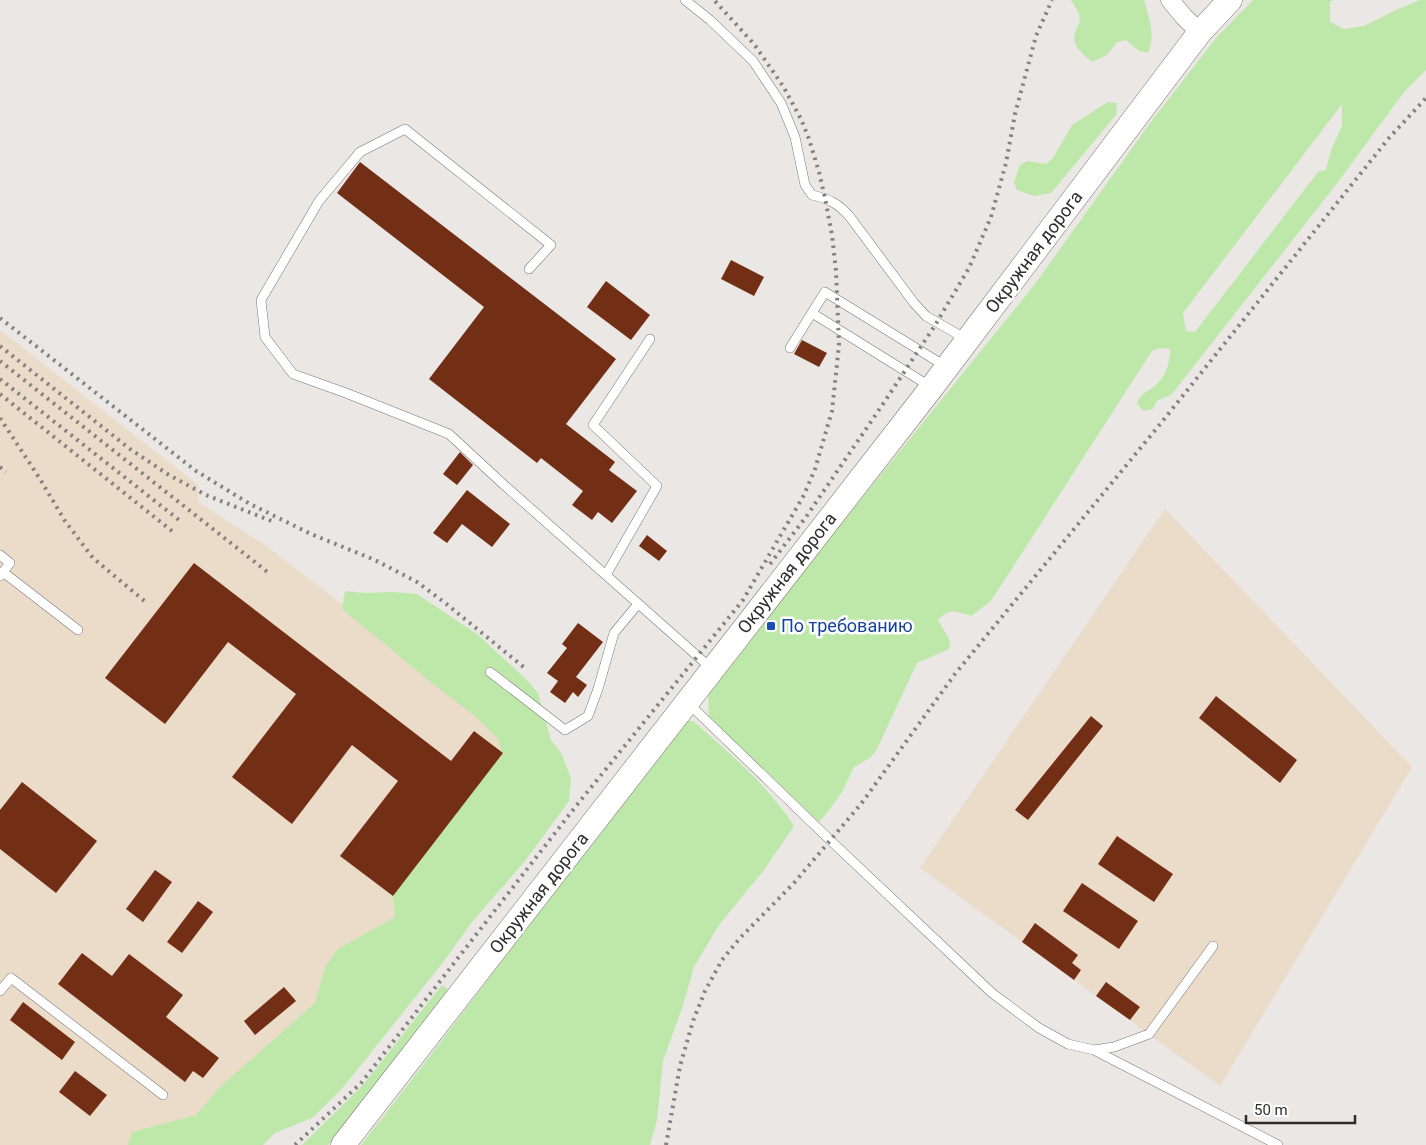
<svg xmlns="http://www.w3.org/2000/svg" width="1426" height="1145" viewBox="0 0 1426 1145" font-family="Roboto,sans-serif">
	<rect width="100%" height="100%" fill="#eae7e5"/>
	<path fill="#ebdbc9" d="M0 330 198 485V502L265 545 565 775 495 867 159 1145H0Z
		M1165 509 1412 767 1220 1086 920 868Z"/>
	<path fill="#bde8aa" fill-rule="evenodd" d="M1071 0H1144C1149 18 1156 35 1148 53L1139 51 1126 40 1117 42 1107 55 1092 62C1076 48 1068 42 1080 22L1079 13Z
		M1253 0H1333L1330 2V22L1344 29 1364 26 1398 9 1420 0H1426V70L1404 92 1338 182 1172 394 1157 401 1153 409 1144 411 1137 404C1142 390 1146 394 1156 385 1165 377 1171 361 1170 349L1160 348 1152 351 991 601 971 616C956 612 950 607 938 620L950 641 949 649 917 663 876 751 870 758 854 767 842 792 826 814 819 822 709 718 708 693 811 561 1035 284 1150 123 1216 38ZM1342 104V126L1331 150 1326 170 1318 172 1195 332 1186 331 1183 313Z
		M1108 102 1117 103 1116 115 1051 193 1034 196 1017 190 1014 182 1020 165 1027 161 1046 164 1053 158 1072 125Z
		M345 591 366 593 392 592 417 594 478 635 528 681 538 693 551 740 561 753 571 778 569 801 525 861 472 922 444 961 342 1089 312 1118 275 1133 263 1145H128L132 1132 196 1115 220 1087 315 1003 325 967 338 949 395 917 393 896 502 754 498 739 475 716 433 684 342 609Z
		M688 721H693C729 753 768 785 794 826L764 870 719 925 694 967 682 1008 663 1061 657 1120 650 1145H361C418 1073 473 999 528 926 579 859 631 795 680 728Z
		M442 985 451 992 354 1116 328 1145H302L363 1085Z"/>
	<path fill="#732f16" d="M360 162 616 359 566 424 615 462 609 470 637 491 612 523 598 512 592 520 572 505 583 491 541 458 537 463 429 379 484 307 337 193Z
		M731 260 764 277 754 296 721 279Z
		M606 281 650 315 631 340 587 307Z
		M802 340 827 353 819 367 794 354Z
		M460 452 473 465 457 485 443 474Z
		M467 490 510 524 492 547 462 524 447 543 433 533Z
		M647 535 667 551 659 561 639 546Z
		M194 563 451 761 474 731 503 753 393 896 340 856 398 781 352 745 292 824 232 777 296 694 228 642 165 724 105 678Z
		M578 623 603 642 576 677 587 685 578 697 573 692 565 703 550 692 558 681 547 673 567 648 562 644Z
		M1216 696 1297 760 1280 783 1199 718Z
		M1091 716 1103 726 1028 820 1015 810Z
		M22 782 97 841 56 893 0 849V810Z
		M1117 836 1173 874 1154 902 1098 864Z
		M155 870 172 882 143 922 126 909Z
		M1082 883 1138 921 1119 949 1063 911Z
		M198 901 213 912 182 953 167 942Z
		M1035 923 1078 955 1072 963 1081 970 1074 980 1022 942Z
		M82 953 112 976 129 954 183 995 166 1017 219 1058 203 1078 193 1071 185 1082 58 984Z
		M1106 982 1140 1007 1130 1020 1096 996Z
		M284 987 296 1001 255 1035 244 1021Z
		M23 1002 75 1042 62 1060 10 1020Z
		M75 1071 107 1095 90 1116 59 1092Z"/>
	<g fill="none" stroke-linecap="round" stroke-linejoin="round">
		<defs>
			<path id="lane" d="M685 0 710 20 753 61 781 103 795 137 805 185 812 195C829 199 838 203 850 217L914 303 926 316 966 339
				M529 269 551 245 405 129 360 152 319 201 261 300 265 337 293 374 346 393 449 434 503 484 712 669
				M812 313 931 387
				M790 348 825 292 945 366
				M0 555 10 563 0 576
				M3 572 78 630
				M606 575 657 486 593 425 650 339
				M490 672 565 730 588 716 598 689 614 633 638 604
				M687 702 830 840 992 993 1039 1028 1068 1044 1094 1050 1114 1047 1149 1034 1213 946
				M0 991 11 978 163 1095
				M1094 1050 1278 1145"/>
			<path id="street" d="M1170 0 1184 17 1200 32"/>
			<path id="secondary" d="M343 1145 932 387 1200 32 1230 0"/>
		</defs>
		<use href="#lane" stroke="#797674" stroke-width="10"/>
		<use href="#street" stroke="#797674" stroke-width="19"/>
		<use href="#secondary" stroke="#797674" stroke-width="25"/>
		<use href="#lane" stroke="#fff" stroke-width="9"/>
		<use href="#street" stroke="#fff" stroke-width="18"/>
		<use href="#secondary" stroke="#fff" stroke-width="24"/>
		<path stroke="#848280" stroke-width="4" stroke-dasharray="2.5 5" stroke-linecap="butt" d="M0 318 196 471 250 504 311 534 375 560 417 582 444 602 526 669
			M0 346 130 449 169 475 206 495 274 522
			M0 361 270 574
			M0 379 179 520
			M0 394 172 531
			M0 418 40 479 65 521 93 558 148 604
			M0 467 6 472
			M770 564 806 517 883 404 934 327 969 268 991 217 1006 163 1015 114 1036 36 1052 0
			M295 1145 361 1083 576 806 743 600 804 495 815 469 832 411 839 345 836 271 832 235 825 198 819 172 809 139 801 119 783 86 754 44 714 0
			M666 1145 680 1066 693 1021 705 991 722 960 740 938 794 883 861 804 955 674 1161 423 1389 138 1426 98"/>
	</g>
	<rect fill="#1a4fb4" stroke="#fff" stroke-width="2" x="766" y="621" width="10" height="10" rx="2.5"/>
	<g text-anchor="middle" stroke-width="5" stroke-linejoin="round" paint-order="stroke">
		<g font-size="18" fill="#2e2d2c" stroke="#fff">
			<text transform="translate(1034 252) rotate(-53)" y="6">Окружная дорога</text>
			<text transform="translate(787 573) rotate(-52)" y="6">Окружная дорога</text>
			<text transform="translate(539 893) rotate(-52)" y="6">Окружная дорога</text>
		</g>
		<g font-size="18" fill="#164399" stroke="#fff" text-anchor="start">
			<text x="781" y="632">По требованию</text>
		</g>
	</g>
	<path d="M1246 1115v8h109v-8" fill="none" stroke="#2e2d2c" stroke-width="2.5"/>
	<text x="1254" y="1115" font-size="15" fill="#2e2d2c" stroke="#ffffff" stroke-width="4" paint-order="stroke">50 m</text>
</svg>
